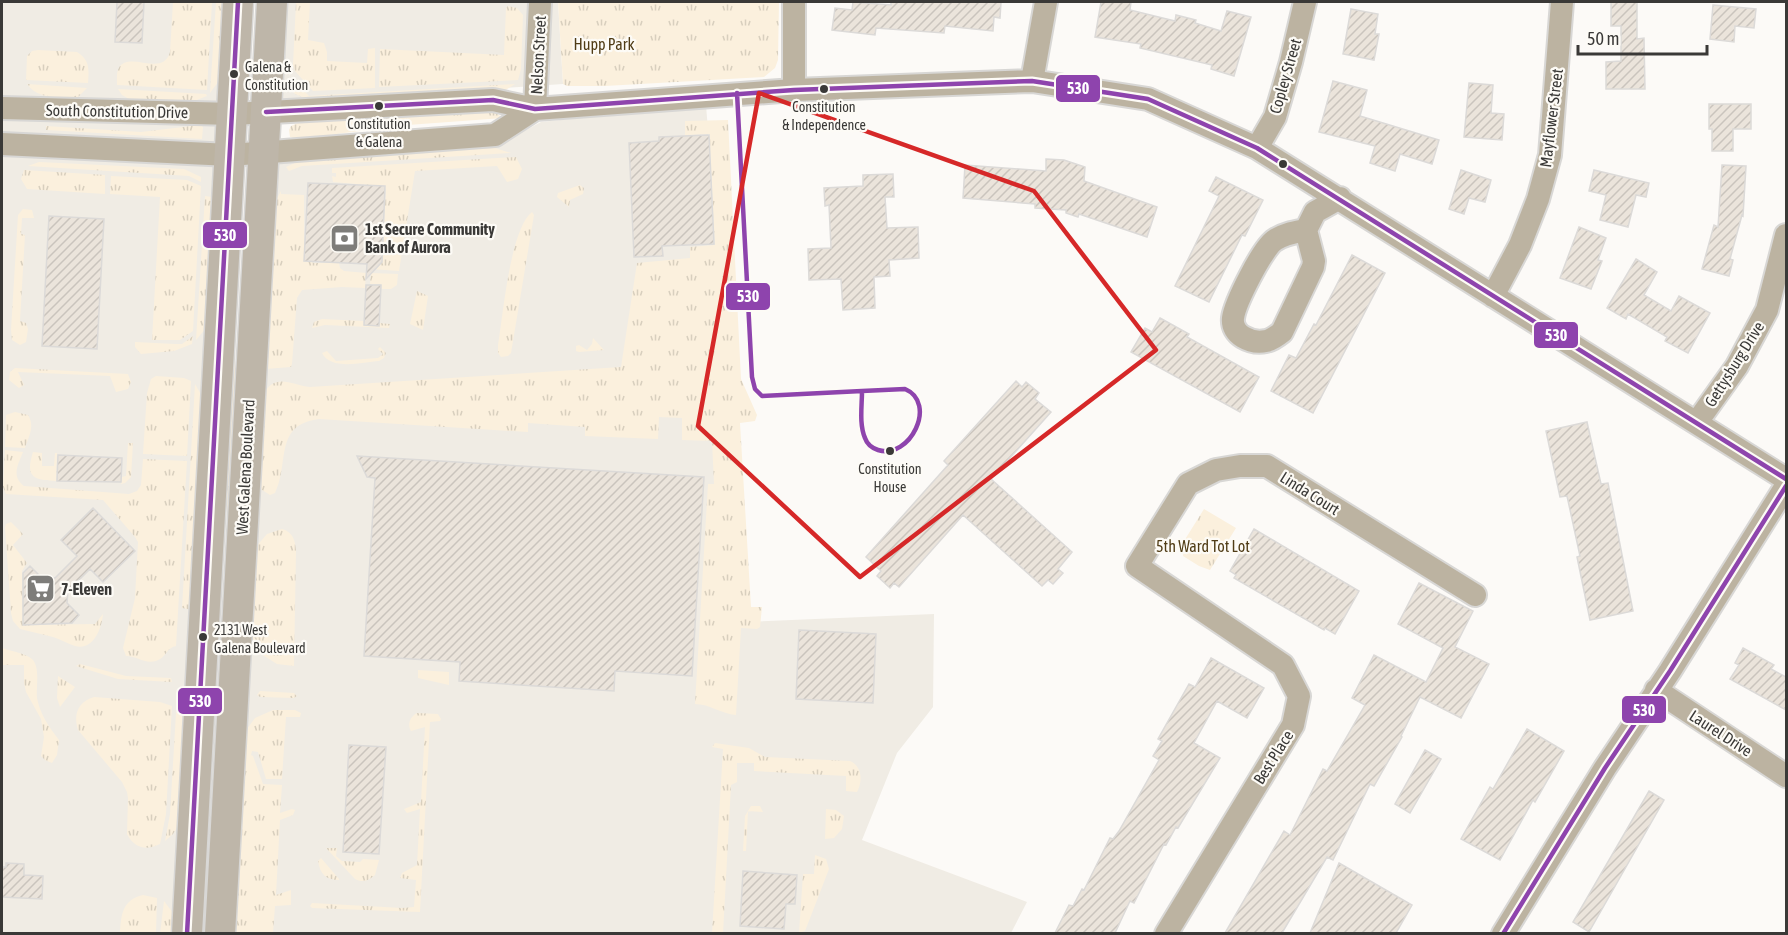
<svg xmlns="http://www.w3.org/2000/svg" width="1788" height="935" viewBox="0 0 1788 935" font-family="'Asap Condensed',sans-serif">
	<defs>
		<pattern id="grass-tufts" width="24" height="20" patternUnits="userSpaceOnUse" patternTransform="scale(1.5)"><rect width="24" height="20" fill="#fbf0dd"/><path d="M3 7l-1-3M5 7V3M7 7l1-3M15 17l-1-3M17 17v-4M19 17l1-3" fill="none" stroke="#d8cfbe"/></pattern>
		<pattern id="building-hatch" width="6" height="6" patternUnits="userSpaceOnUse" patternTransform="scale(1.5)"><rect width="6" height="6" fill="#ebe4db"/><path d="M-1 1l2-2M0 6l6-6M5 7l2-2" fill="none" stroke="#cac4bd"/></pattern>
	</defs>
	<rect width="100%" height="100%" fill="#fcfaf7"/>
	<path fill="#f0ece4" d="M2 2H229L177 933 2 934Z
		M280 2H558L563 84 275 104Z
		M706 105 747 622 934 614 933 707 897 753 862 840 1027 902 1011 933 229 934 276 163 496 146 541 122Z"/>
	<path fill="url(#grass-tufts)" d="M173 2H212L207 90 117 85C117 79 116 71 120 66 132 52 163 77 170 52Z
		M216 2H227L221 78 210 93Z
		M296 2H310L308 40 324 43 327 52V61L367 63 368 49 375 48V88L313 91 295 71 293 65Z
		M558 2H779L778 60 775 68 764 77 605 86H567L563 84Z
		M508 6 517 8 523 15 521 69 518 80 379 87 380 49 504 55 506 8Z
		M38 50 77 52C90 60 89 69 88 83L26 80 27 56 32 51Z
		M293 80 309 96 515 84 504 91 310 100 295 94 288 86Z
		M27 84 87 88 78 97C61 98 38 100 27 84Z
		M118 89 206 94 207 96 189 103 131 100 122 95Z
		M486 112 496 113 503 118 408 125 297 139 290 137 289 130 291 126 298 123Z
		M728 120 741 379 757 415 755 421 740 423 751 607H762L760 627 757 629 741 628 736 715C721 714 710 704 695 704L708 484H714L712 441 682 440V418L659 417 658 439 585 436V427L528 423V432L319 419C273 425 290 463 275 493L270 495 259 488 263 395C275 372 291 385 310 387L621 367 637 263 690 258V247L715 245 709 134 685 135V121Z
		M200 125 203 127 202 139 46 130V126L141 132Z
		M495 148 511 153 302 166 289 171 286 167 299 161 312 158Z
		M516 157 522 169 518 179 507 182 497 166 415 171 399 271 371 269V265H380L382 262 386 189 381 186 333 182 332 176 336 177V173H332V168Z
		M39 162 184 169 201 177V182L189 176 28 166Z
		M24 170 105 175V194L27 189 21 179Z
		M111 176 187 180 201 186 193 331 180 340H152L160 197 110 194Z
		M580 185 584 188 583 194 570 200 569 207 557 197 558 193Z
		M281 191V194L304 195V259L314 263H339L340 268 344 271 366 273 365 288 342 287 302 290 297 298 292 364 291 367 265 369 276 200Z
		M205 196 212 197 206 328 196 340Z
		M23 209 32 210 34 218H22L21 234 25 235 20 321 26 323 28 329 26 342 20 345 12 340 11 330 18 215Z
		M532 212 534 215 511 353 508 356 501 357 498 353V345C503 316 510 229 532 212Z
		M371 273 398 274 397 285 391 289H382L381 284H370Z
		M417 291 428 296 423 330 410 324Z
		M322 319 363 321 364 326H379V323L390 324 389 328 325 325 312 328 314 322Z
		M234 335 237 438 233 517 227 516 225 405Z
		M193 336 192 344 174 351 141 354 135 347V342L175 344H182Z
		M593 338 604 350 579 352 576 351V346L579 345 587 350 592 344Z
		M380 347 386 353 384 358 379 361C363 362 331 371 322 353L327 351 336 361 378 358 383 354 378 349Z
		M15 368 128 374 131 382 128 389 116 392 110 376 18 372 24 385 19 388 9 380 10 372Z
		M156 376 184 378 191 381 187 456 143 454 147 393 151 379Z
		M195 384 203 398 193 610 182 608Z
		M15 412 28 415C35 426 29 436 25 448L5 447 6 415Z
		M128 443H133L131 477 125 483 121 484 122 477 126 476Z
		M5 450 23 452C18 465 11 476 24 486L129 494 137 491 141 485 143 459 187 461 176 646C166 648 166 658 156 661 144 664 137 656 126 656L123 648 135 598 138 542 135 537 103 500 6 494 3 487Z
		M33 452 42 453V466H54L55 453H57L56 481C33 480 25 477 33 452Z
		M1204 509 1236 528 1210 570 1199 566 1183 556 1184 541Z
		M11 522 23 534 13 545 27 563 22 571 23 625 95 624 103 614C102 627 94 651 75 646 68 644 60 639 53 637 42 634 31 632 20 629L13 621 11 613 5 527 6 524Z
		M282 529C293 532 295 540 296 551L294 666 277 664 261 654H253L250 649 255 548 267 534Z
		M2 648C10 651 26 653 33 660 40 669 36 687 37 698 40 714 49 727 59 740L57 755 52 763 45 760 41 756 44 737 41 719 26 692 24 683V665H2Z
		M80 664 126 676 171 678 172 682 118 679 76 666Z
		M418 670 449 672V685L418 678Z
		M58 676 75 687 60 707 57 698Z
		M260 691 294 693 297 696 294 698 260 697 257 695Z
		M94 697 160 702 172 706 166 814 160 844C146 851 134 848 127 834L128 798 127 792 122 782 78 730C73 714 78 702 94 697Z
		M178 710 185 720 178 826 173 834 165 841 170 814 176 713Z
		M273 710H295L301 713 300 717H286L282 779H266L258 752 252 751 251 755 253 756 263 784 282 785 280 813 292 809 295 810 293 815 280 820 276 895 291 890V905L275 906 273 933 231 934 244 733 255 718Z
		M417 713 438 714 441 719 440 721 430 722 420 912 312 908 310 906 312 903 402 908 414 907 416 880 400 878 402 873 417 865 420 809 407 813 404 809 421 802 425 727 411 731C407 724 410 717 417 713Z
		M715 743 749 748 765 757 850 761C862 766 863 781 857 792L846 791V776L754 771V763H737V782L731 785 723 934 712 933 723 749 712 747Z
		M751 806H760L763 812 748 811 746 851H743L745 816Z
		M826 809 836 810 844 816 842 829 834 838 825 839Z
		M326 848H337L336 856 342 861 360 862 363 859 379 860 375 875C368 881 363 883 355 879Z
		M815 855 826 859 829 869 807 926 805 931 799 933 803 874H814Z
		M200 856 206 857 207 933 196 934Z
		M321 858 339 879V880C326 880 320 874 318 861Z
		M143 895 157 898 156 933H120C121 915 122 900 143 895Z
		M164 901 173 913 175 933 160 934Z"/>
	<path fill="url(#building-hatch)" stroke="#dcdad8" stroke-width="1.5" d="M117 2H144L142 43 115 42Z
		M853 2 891 5V2H1001L1000 18 994 17 993 31 945 26 944 33 876 28 875 35 832 30 835 8 852 10Z
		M1101 2H1131L1130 10 1175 21 1176 15 1196 20 1195 23 1221 31 1227 11 1251 17 1234 76 1211 69 1212 65 1140 48 1141 44 1095 37Z
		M1611 2H1637V39L1644 38 1645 89H1606V62L1621 61V26H1611Z
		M1713 5 1756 9 1754 28 1735 26 1734 42 1710 39Z
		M1351 9 1378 14 1375 34H1379L1374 60 1343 54Z
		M1333 81 1367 90 1360 116 1439 140 1432 164 1400 154 1395 171 1370 163 1375 146 1319 132Z
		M1469 83 1493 85 1491 113 1504 114 1502 140 1464 137Z
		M1709 104H1751V129H1733V151H1712V129H1709Z
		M709 135 714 244 662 246 663 256 634 257 629 143 659 141V137Z
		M1046 159 1064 160 1085 167 1084 181 1157 207 1147 237 1079 214 1078 217 1066 213V210L1035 208V204L963 198 965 165 1046 171Z
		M1722 165 1746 166 1743 216 1742 215 1730 259 1733 260 1729 276 1702 269 1714 225 1718 227Z
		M1461 170 1491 180 1485 202 1469 198 1464 214 1449 209Z
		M1594 170 1649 183 1646 197 1636 195 1628 227 1600 220 1606 195 1589 191Z
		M893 174 894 197H885L887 228 918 227 919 258 889 260 890 276 874 277 875 308 843 310 841 279 809 280 808 249 831 248 829 205 825 206 824 188 863 186V175Z
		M1216 177 1263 200 1245 236 1242 235 1209 302 1175 286 1219 196 1209 191Z
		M308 183 385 186 382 262 366 279 367 264 304 261Z
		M49 216 104 219 97 349 42 346Z
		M1579 227 1606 238 1598 260 1602 261 1591 289 1560 278Z
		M1352 255 1385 273 1313 413 1271 391 1289 355 1296 358 1314 324 1316 325Z
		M1636 259 1657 272 1644 295 1671 311 1679 296 1710 313 1688 353 1665 341 1667 337 1628 314 1626 319 1607 308Z
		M366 285H381L379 326 364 325Z
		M1160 318 1189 334 1187 337 1259 377 1240 412 1131 352 1145 328 1152 332Z
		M1016 381 1022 387 1026 382 1039 393 1035 399 1051 412 991 479 1072 552 1058 569 1063 573 1053 584 1048 580 1042 586 963 515 899 587 894 583 890 588 877 576 881 571 866 557 948 465 944 461Z
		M1587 422 1601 484 1608 483 1633 611 1590 620 1577 557 1580 556 1567 496 1560 497 1546 431Z
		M58 455 122 458 121 482 57 481Z
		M357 456 704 477 692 676 615 671 614 691 459 681 460 662 364 656 375 478 367 477Z
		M93 508 135 551 103 582 90 569 68 591 67 603 79 615 72 623 23 625V573L30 566 42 578H55L77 556 61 540Z
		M1254 529 1359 591 1335 634 1325 628 1324 630 1234 578 1236 575 1230 571Z
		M1419 583 1473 611 1455 647 1489 664 1461 718 1420 697 1401 736 1402 737 1374 786 1370 784 1333 860 1327 857 1282 933H1225L1284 831 1290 835 1323 769 1327 771 1365 705 1352 698 1374 655 1426 682 1443 648 1398 624Z
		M799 630 876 634 873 703 796 699Z
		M1743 648 1774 665 1771 669 1786 677V710L1730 679 1739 665 1735 663Z
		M1211 658 1264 688 1247 718 1217 701 1194 743 1220 758 1178 828 1176 827 1166 845 1164 844 1134 903 1130 901 1115 933H1055L1069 905 1073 906 1082 889 1084 890 1110 838 1113 839 1119 831 1159 760 1153 756 1162 741 1158 739 1189 684 1195 687Z
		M1527 729 1564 751 1535 802 1533 800 1500 860 1461 839 1490 787 1493 789Z
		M349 745 386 747 379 854 343 852Z
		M1425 750 1441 759 1410 813 1395 804Z
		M1649 791 1664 800 1589 932 1573 922Z
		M6 863 24 864V875L43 876 42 899 2 897V867H6Z
		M1339 863 1412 905 1396 933H1310Z
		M743 871 797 875 795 904H786L784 929 740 926Z"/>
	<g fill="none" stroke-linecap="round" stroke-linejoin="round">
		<defs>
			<path id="minor" d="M1032 81 1046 2
				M794 90V2
				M2 108 233 114 493 100 535 109 794 90 1032 81 1148 99 1257 148 1786 479
				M535 109 540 2
				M2 144 230 155 495 135 535 109
				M1257 148 1275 117 1291 62 1305 2
				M1306 230 1314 261 1313 267 1282 332C1277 336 1272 340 1266 341 1251 344 1231 335 1233 318 1235 303 1263 247 1275 240 1283 234 1296 232 1306 230L1315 212 1340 198
				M1493 296 1520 245 1538 199 1550 155 1562 2
				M1697 422 1737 366 1767 310 1786 235
				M1656 690 1786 776
				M1166 934 1293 725 1299 696 1283 665 1137 566 1188 484 1216 470 1240 466H1267L1475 595
				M1503 934 1605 768 1670 671 1786 486"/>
			<path id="major" d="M187 934 238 2
				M220 934 272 2"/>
		</defs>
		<use href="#minor" stroke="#d8d7d5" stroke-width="26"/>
		<use href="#major" stroke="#d8d7d5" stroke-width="33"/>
		<use href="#minor" stroke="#bcb3a1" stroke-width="22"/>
		<use href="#major" stroke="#beb6a9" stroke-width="30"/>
		<defs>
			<path id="bus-1" d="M737 93 752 377 755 389 762 396 862 391
				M266 112 493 100 535 109 794 90 1032 81 1148 99 1257 148 1786 479
				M905 389C938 403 910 460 878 450 872 448 867 444 865 438 859 424 862 406 862 391Z
				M187 934 238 2
				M1503 934 1605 768 1670 671 1786 486"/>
		</defs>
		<use href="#bus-1" stroke="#fdfbf6" stroke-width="9"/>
		<use href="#bus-1" stroke="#8e44ad" stroke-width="4.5"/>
	</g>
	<path fill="none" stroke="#d62828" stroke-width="4.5" stroke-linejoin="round" d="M759 93 1034 191 1156 350 860 577 698 426Z"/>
	<defs>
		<symbol id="bank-square" viewBox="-11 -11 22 22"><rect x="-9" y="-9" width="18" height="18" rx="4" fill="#7e7d7a" stroke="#fdfbf6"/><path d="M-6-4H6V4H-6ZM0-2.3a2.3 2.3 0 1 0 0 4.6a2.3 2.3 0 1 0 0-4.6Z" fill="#fff"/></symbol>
		<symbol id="supermarket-square" viewBox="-11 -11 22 22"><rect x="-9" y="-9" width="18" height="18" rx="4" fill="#7e7d7a" stroke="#fdfbf6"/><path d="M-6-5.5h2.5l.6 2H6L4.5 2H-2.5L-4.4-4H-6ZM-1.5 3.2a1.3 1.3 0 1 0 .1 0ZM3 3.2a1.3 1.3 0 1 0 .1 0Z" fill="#fff"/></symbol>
	</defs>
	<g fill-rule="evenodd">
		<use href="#bank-square" x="328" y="222" width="33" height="33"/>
		<use href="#supermarket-square" x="24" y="572" width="33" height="33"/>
	</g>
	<g fill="#3a3937" stroke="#fdfbf6" stroke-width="2">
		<circle cx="234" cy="74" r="5"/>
		<circle cx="824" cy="89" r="5"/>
		<circle cx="379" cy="106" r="5"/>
		<circle cx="1283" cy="164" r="5"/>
		<circle cx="890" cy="451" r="5"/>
		<circle cx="203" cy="637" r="5"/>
	</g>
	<g text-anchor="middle" stroke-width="4.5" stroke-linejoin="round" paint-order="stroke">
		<g font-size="14" fill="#3a3937" stroke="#fdfbf6">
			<text x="245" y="72" text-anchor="start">Galena &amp;<tspan x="245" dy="18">Constitution</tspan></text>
			<text x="824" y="112">Constitution<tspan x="824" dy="18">&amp; Independence</tspan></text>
			<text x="379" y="129">Constitution<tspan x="379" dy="18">&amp; Galena</tspan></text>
			<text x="890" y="474">Constitution<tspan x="890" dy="18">House</tspan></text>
			<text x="214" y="635" text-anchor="start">2131 West<tspan x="214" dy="18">Galena Boulevard</tspan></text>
		</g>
		<g font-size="16" fill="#503c16" stroke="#fdfbf6">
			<text x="604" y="50">Hupp Park</text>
			<text x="1203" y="552">5th Ward Tot Lot</text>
		</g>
		<g font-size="16" fill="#3a3937" stroke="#fdfbf6">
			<text transform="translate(538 55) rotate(-87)" y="6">Nelson Street</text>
			<text transform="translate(1285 76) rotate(-74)" y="6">Copley Street</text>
			<text transform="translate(117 111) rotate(1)" y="6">South Constitution Drive</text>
			<text transform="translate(1551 118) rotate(-83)" y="6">Mayflower Street</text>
			<text transform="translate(1734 364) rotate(-58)" y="6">Gettysburg Drive</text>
			<text transform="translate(245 467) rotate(-87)" y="6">West Galena Boulevard</text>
			<text transform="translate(1310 493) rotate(32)" y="6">Linda Court</text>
			<text transform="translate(1721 733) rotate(33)" y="6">Laurel Drive</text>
			<text transform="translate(1273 757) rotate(-58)" y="6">Best Place</text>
		</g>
		<g font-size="16" font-weight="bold" fill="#3a3937" stroke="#fdfbf6" text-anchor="start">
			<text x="365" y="235">1st Secure Community<tspan x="365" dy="18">Bank of Aurora</tspan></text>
			<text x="61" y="595">7-Eleven</text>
		</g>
	</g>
	<g stroke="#fdfbf6" stroke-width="2">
		<rect x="1055" y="74" width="46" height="29" rx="6" fill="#8e44ad"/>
		<rect x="202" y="221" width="46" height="28" rx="6" fill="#8e44ad"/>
		<rect x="725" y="282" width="46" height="29" rx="6" fill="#8e44ad"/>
		<rect x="1533" y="321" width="46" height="28" rx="6" fill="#8e44ad"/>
		<rect x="177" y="687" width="46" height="28" rx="6" fill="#8e44ad"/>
		<rect x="1621" y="695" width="46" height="29" rx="6" fill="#8e44ad"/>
	</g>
	<g font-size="16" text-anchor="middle" font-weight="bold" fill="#fff">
		<text x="1078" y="94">530</text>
		<text x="225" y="241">530</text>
		<text x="748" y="302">530</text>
		<text x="1556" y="341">530</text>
		<text x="200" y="707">530</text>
		<text x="1644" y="716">530</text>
	</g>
	<rect width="1788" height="935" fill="none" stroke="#3a3937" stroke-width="6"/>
	<path d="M1578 45v9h129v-9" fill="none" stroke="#3a3937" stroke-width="3"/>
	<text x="1587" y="45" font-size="18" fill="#3a3937" stroke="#fdfbf6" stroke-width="4.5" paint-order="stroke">50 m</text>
</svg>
